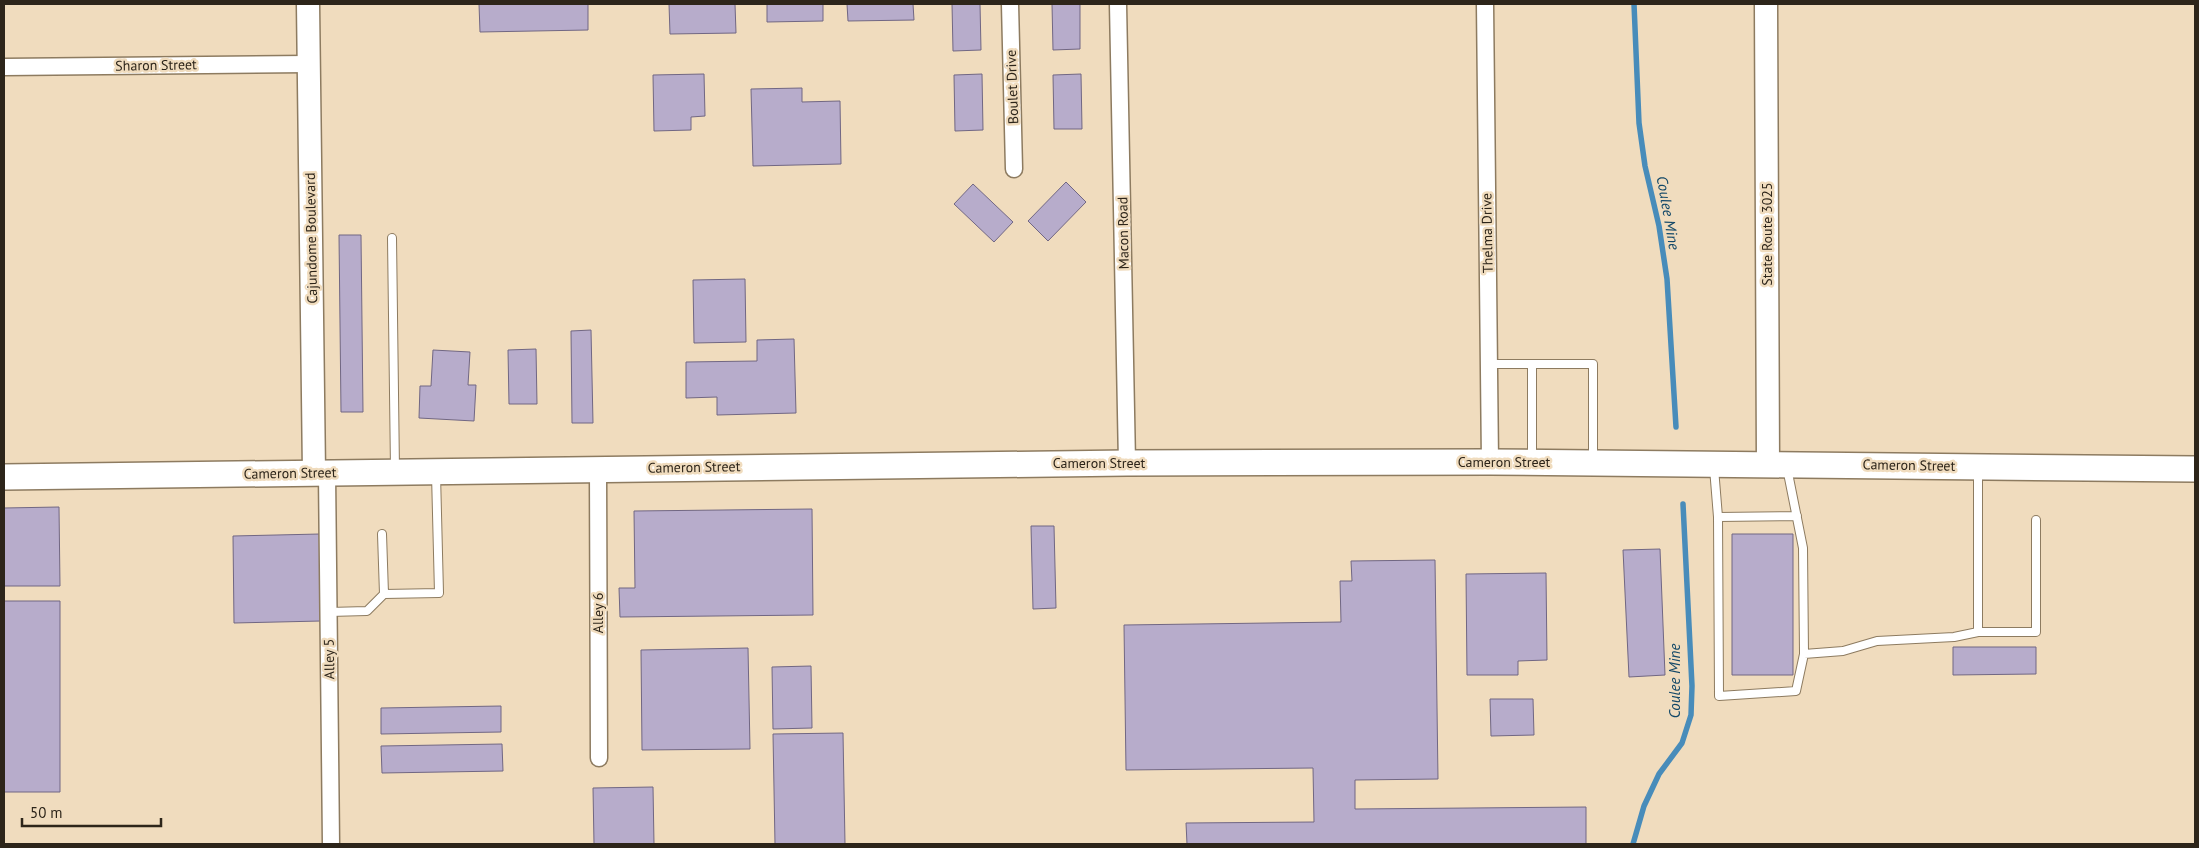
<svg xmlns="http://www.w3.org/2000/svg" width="2199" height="848" viewBox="0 0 2199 848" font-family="'PT Sans',sans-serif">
	<rect width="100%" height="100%" fill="#f0dcbe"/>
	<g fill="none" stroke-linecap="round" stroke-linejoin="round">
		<path stroke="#488cba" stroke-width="5.5" d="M1634 4 1639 123 1645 166 1659 226 1667 279 1676 427
			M1633 844 1644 806 1659 774 1682 743 1691 715 1692 686 1683 504"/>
	</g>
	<path fill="#b7accb" stroke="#716783" d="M479 4H588V30L480 32Z
		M669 4H735L736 33 670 34Z
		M767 4H823V21L767 22Z
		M847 4H913L914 20 848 21Z
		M952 4H980L981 50 953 51Z
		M1052 4H1080V49L1053 50Z
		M704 74 705 116 691 117V130L654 131 653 75Z
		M982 74 983 130 955 131 954 75Z
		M1081 74 1082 129H1054L1053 75Z
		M802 88V102L840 101 841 164 753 166 751 89Z
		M1066 182 1086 202 1048 241 1028 221Z
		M973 184 1013 222 994 242 954 204Z
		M339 235H361L363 412H341Z
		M745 279 746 342 694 343 693 280Z
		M591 330 593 423H572L571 331Z
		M794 339 796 413 717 415V397L686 398V362L757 361V340Z
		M536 349 537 404H509L508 350Z
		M433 350 470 352 468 385H476L474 421 419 418 420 386H431Z
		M59 507 60 586H4V508Z
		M812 509 813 615 620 617 619 588H635L634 511Z
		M1031 526H1054L1056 608 1033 609Z
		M320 534 321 621 234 623 233 536Z
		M1732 534H1793V675H1732Z
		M1660 549 1665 675 1629 677 1623 550Z
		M1435 560 1438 779 1355 780V809L1586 807V844H1187L1186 823 1314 822 1313 768 1126 770 1124 625 1341 622 1340 581H1352L1351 561Z
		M1546 573 1547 660 1518 661V675H1467L1466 574Z
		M4 601H60V792H4Z
		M1953 647H2036V674L1953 675Z
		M748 648 750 749 642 750 641 650Z
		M811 666 812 728 773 729 772 667Z
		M1490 699H1533L1534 735 1491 736Z
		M501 706V732L381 734V708Z
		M843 733 845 844H775L773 734Z
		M502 744 503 771 382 773 381 746Z
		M653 787 654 844H594L593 788Z"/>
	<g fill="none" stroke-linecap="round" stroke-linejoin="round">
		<defs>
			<path id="lane" d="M392 238 395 470
				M1489 364H1593V461
				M1532 364V459
				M1714 468 1718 517 1797 516
				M1787 468 1803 548 1804 654 1843 651 1877 641 1954 637 1978 632
				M1978 471V632H2036V520
				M1718 517 1719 696 1796 691 1804 654
				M382 534 384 594 439 593 436 474
				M329 612 367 611 384 594"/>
			<path id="street" d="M1010 4 1014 169
				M1118 4 1127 463
				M1485 4 1490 462
				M4 67 308 64
				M598 468 599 758
				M327 473 331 844"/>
			<path id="secondary" d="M308 4 314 473
				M1766 4 1768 464"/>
			<path id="primary" d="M4 477 1127 463 1490 462 2195 469"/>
		</defs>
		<use href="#lane" stroke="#8d7b60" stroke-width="10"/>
		<use href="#street" stroke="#8d7b60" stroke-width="19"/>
		<use href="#secondary" stroke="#8d7b60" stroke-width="25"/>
		<use href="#primary" stroke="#8d7b60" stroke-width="28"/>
		<use href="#lane" stroke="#fff" stroke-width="8"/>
		<use href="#street" stroke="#fff" stroke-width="16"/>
		<use href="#secondary" stroke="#fff" stroke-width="22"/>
		<use href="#primary" stroke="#fff" stroke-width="25"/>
	</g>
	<g text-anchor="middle" stroke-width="5" stroke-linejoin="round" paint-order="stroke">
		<g font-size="14" fill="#2d251a" stroke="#f0dcbe">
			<text transform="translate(156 65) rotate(-1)" y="5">Sharon Street</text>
			<text transform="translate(1012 87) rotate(-92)" y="5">Boulet Drive</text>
			<text transform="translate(1123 233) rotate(-91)" y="5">Macon Road</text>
			<text transform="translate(1487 233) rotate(-91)" y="5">Thelma Drive</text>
			<text transform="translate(1767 234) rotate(-90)" y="5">State Route 3025</text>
			<text transform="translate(311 238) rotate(-91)" y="5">Cajundome Boulevard</text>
			<text x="1504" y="467">Cameron Street</text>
			<text x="1099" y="468">Cameron Street</text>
			<text transform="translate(1909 465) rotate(1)" y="5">Cameron Street</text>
			<text transform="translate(694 467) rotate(-1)" y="5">Cameron Street</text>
			<text transform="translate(290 473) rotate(-1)" y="5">Cameron Street</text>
			<text transform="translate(598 613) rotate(-90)" y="5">Alley 6</text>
			<text transform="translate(329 659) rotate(-91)" y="5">Alley 5</text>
		</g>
		<g font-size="15" font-style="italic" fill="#134868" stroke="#f0dcbe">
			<text transform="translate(1668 213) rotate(80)" y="5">Coulee Mine</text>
			<text transform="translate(1675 681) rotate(-90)" y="5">Coulee Mine</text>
		</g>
	</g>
	<rect width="2199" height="848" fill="none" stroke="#2d251a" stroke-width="10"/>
	<path d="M22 818v8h139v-8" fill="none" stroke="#2d251a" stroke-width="2.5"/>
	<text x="30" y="818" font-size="15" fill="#2d251a" stroke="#f0dcbe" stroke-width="4" paint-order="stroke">50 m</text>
</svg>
